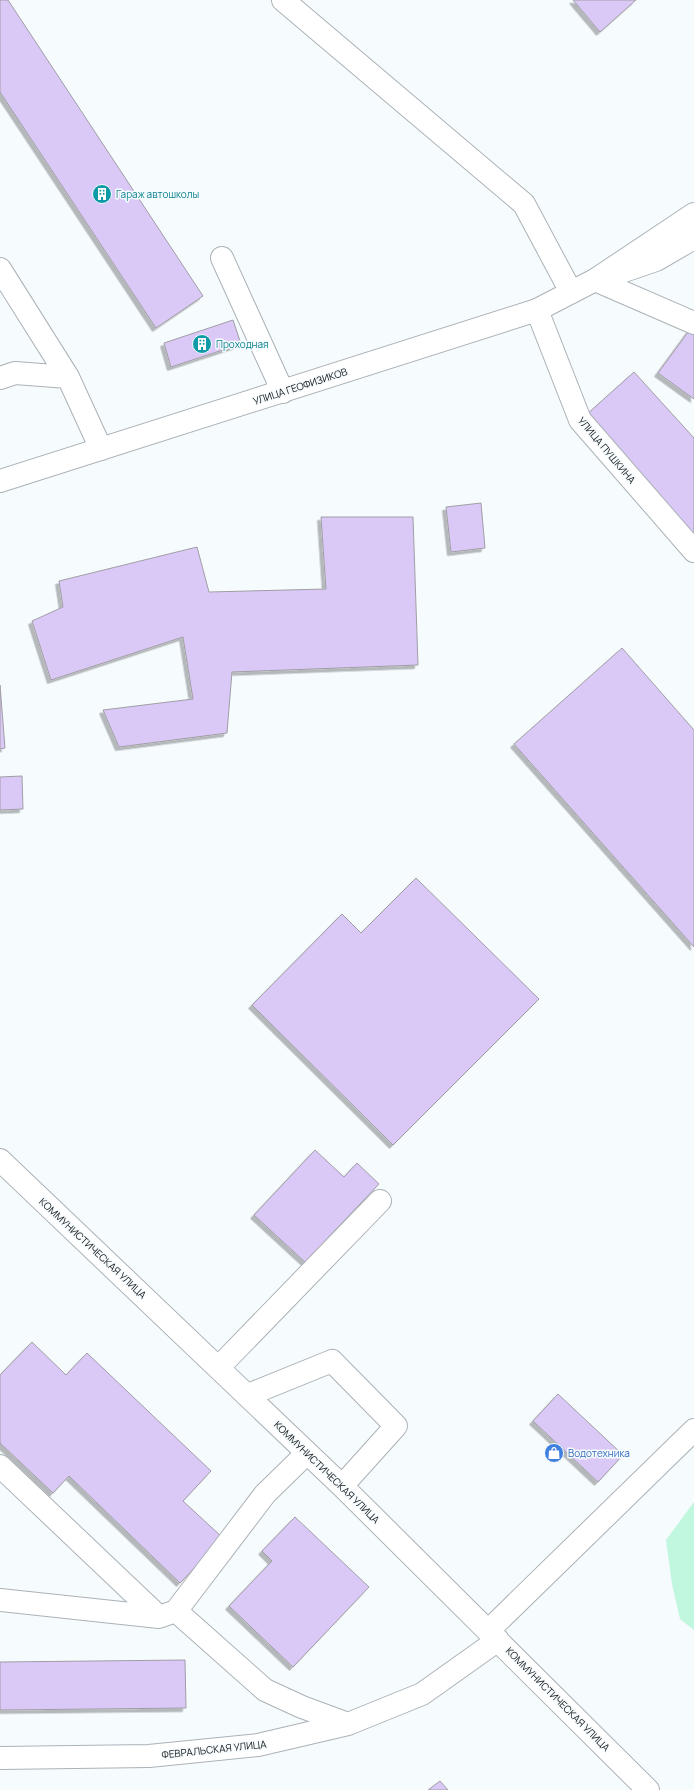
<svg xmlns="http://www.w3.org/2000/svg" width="694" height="1790" viewBox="0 0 694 1790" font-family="Manrope,sans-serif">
	<defs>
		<filter id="shadow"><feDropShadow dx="-3.5" dy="3.5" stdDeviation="0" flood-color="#0004"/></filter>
	</defs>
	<rect width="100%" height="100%" fill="#f6fbfe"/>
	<path fill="#c0f7de" d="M694 1502V1630L680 1619 672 1584 666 1540Z"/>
	<path fill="#dac9f7" stroke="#a09ea4" filter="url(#shadow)" d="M0 0H8L203 296 156 328 0 92Z
		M573 0H636L600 32Z
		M233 320 241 344 171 367 164 343Z
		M691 328 694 331V399L658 373Z
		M634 372 694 438V534L586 415Z
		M481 503 485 548 451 552 446 507Z
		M321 517H413L418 665 232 672 227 733 119 747 103 710 193 699 183 637 51 680 32 621 63 607 59 581 197 547 209 592 326 589Z
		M622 648 694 730V947L514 744Z
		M0 685 5 748 0 749Z
		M22 776 23 809 0 810V777Z
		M416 878 539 999 393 1145 252 1005 342 914 361 933Z
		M315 1150 344 1177 357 1163 379 1184 305 1262 254 1215Z
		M32 1342 66 1375 87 1353 211 1471 183 1501 223 1538 180 1583 69 1476 53 1493 0 1443V1375Z
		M558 1394 623 1455 598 1482 533 1421Z
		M295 1517 369 1587 293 1667 229 1606 272 1561 262 1551Z
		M185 1660 186 1708 0 1710V1662Z
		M440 1781 448 1790H428Z"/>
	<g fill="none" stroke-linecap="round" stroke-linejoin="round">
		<defs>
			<path id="minor" d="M283 0 524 204 571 292
				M222 258 283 392
				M0 269 68 377 101 449
				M595 280 694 323
				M537 310 580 420 694 551
				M0 378 15 373 68 377
				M0 1160 342 1486 648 1790
				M219 1367 380 1201
				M248 1395 332 1361 396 1426 342 1486
				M307 1453 265 1494 176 1611 265 1690 302 1707 348 1724
				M0 1466 159 1617 176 1611
				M0 1600 159 1617
				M488 1631 694 1430
				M0 1758 149 1756 258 1745 348 1724 422 1694 498 1640"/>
			<path id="major" d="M621 272 656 260 694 238
				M0 481 537 310 595 280 694 214"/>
		</defs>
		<use href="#minor" stroke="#abb2b7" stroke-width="24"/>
		<use href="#major" stroke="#abb2b7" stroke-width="24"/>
		<use href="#minor" stroke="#fff" stroke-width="22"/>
		<use href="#major" stroke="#fff" stroke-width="22"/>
	</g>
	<defs>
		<symbol id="building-disc" viewBox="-11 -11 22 22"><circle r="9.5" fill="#0f9aa8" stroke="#f6fbfe"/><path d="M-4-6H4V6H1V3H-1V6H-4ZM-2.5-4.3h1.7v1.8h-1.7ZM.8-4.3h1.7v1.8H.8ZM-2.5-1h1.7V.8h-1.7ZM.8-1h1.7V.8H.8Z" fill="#fff"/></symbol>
		<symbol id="shop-disc" viewBox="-11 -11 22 22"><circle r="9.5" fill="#3f7fe0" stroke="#f6fbfe"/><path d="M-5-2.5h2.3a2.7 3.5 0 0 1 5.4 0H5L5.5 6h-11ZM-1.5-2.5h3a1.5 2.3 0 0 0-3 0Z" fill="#fff"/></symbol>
	</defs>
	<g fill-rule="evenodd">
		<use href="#building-disc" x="91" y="183" width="22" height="22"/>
		<use href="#building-disc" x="191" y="333" width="22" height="22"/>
		<use href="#shop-disc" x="543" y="1442" width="22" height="22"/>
	</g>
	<g text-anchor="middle" stroke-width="3" stroke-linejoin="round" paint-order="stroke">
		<g font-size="10" fill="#0d838f" stroke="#f6fbfe" text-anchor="start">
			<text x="116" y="198">Гараж автошколы</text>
			<text x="216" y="348">Проходная</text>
		</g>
		<g font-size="10" fill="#16181a" stroke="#f6fbfe">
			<text transform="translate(300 386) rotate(-18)" y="4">УЛИЦА ГЕОФИЗИКОВ</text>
			<text transform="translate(607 450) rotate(50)" y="4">УЛИЦА ПУШКИНА</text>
			<text transform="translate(93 1248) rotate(43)" y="4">КОММУНИСТИЧЕСКАЯ УЛИЦА</text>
			<text transform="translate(327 1472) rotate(44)" y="4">КОММУНИСТИЧЕСКАЯ УЛИЦА</text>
			<text transform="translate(558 1699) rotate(45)" y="4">КОММУНИСТИЧЕСКАЯ УЛИЦА</text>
			<text transform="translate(214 1749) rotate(-6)" y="4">ФЕВРАЛЬСКАЯ УЛИЦА</text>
		</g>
		<g font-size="10" fill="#366cbe" stroke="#f6fbfe" text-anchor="start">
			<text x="568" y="1457">Водотехника</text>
		</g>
	</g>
</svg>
